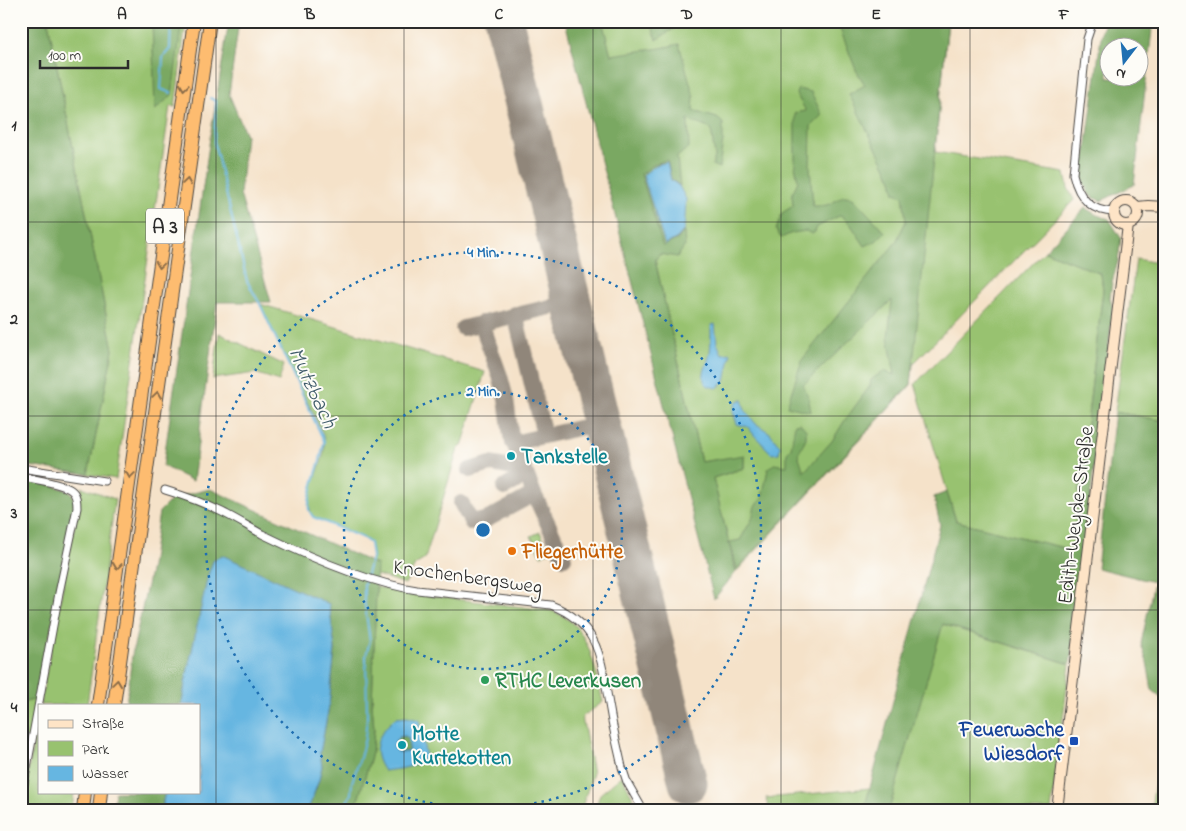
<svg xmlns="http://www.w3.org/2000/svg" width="1186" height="831" viewBox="0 0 1186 831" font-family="'Indie Flower',sans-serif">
	<rect width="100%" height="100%" fill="#fdfcf7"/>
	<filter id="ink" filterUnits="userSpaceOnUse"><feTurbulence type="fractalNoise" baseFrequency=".02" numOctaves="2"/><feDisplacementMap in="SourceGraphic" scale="10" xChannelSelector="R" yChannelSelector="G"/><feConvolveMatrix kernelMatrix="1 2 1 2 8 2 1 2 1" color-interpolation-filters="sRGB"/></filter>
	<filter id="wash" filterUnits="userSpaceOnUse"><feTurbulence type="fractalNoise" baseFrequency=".0096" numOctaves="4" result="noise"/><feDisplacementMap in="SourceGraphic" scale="20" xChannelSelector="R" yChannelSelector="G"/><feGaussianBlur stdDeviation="1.12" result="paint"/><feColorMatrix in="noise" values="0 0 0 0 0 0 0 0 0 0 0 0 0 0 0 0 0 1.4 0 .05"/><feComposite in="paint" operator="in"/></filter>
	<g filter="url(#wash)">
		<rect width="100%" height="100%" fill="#f5e2c9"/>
		<path fill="#98c26f" stroke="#62764d" d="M48 21H152L156 110 165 21H186L175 107 170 106 116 479 88 474 113 350Z
			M602 21H948L935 152 1065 173 1068 188 1074 200 913 364 911 385 736 572 713 478 744 468V456L701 462 655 260 660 254 677 256 684 231 678 239 663 246 641 174Z
			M1165 55V109H1158Z
			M1045 251 1101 274 1103 290 1072 550 956 521 915 384Z
			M1136 259 1165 264V421L1115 412Z
			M260 304 485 372 462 446 458 449 425 559 415 565 405 584 368 572 372 557 370 543 363 538 313 517C299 495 329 463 324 439 320 424 310 408 303 394 289 364 273 335 260 304Z
			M219 333 284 365 279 381 255 373 213 379Z
			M82 487 115 499 87 705H40Z
			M540 532 549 552 541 556 531 536Z
			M376 587 430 596 548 610C590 620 594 667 603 702L582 717 593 773 581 810H355L372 753 374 729 372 704Z
			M942 624 1070 664 1051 810H889Z
			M37 699 21 781V703Z
			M39 713V792H74L72 810H21Z
			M1158 762 1165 764V810H1151Z
			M622 776 639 810H595L600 794Z
			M870 788 864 810H769L766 798Z"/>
		<path fill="#7aa862" stroke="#526a46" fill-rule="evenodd" d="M21 21H48L113 350 88 474 21 465Z
			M152 21H182L172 95 155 110Z
			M229 21H239L229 94 246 135 240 194 271 302H217L193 481 163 466 211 131Z
			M565 21H602L611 55 661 48 679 44 694 97 693 111 717 118 723 123V141L719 168 712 165 715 157 711 129 688 120 689 147 677 157 680 186 671 179 667 160 655 164 641 174 663 246 678 239 684 231 685 246 677 257 660 254 655 260 701 462 744 455V468L713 478 736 572 714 599Z
			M651 21H676L675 28 656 40Z
			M837 21H880L923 24 924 21H948L911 384 737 569 730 542 740 540 752 519 755 506 762 498 768 469 774 464 787 466V452L791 448 795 424 800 423 806 430V438L798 454 804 472 832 441 845 420 870 386 871 380 883 371 895 375 888 337 892 300 803 385 808 396 811 412 787 406 802 360 896 242 906 221 903 196 895 193 892 180 849 94 865 85 856 70Z
			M1106 21H1153L1134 185 1101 201 1090 196 1082 180 1102 30ZM1108 48H1138V78H1108Z
			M798 89 811 92 822 115 811 126 810 166 813 206C818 206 825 206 830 204 840 199 842 192 854 199L885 232 876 241 865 246 851 225 841 215 817 227 815 232 812 234 806 231 792 233 781 238 776 230 782 213 793 206 792 194 798 181 795 165V113L806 111 796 94Z
			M1085 208 1097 215 1109 219 1121 238 1118 261 1112 282 1110 298 1113 309 1070 664 943 624 889 810H864L940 525 934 497 947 492 956 521 1072 550 1103 290 1101 274 1045 251Z
			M1115 412 1165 421V700L1152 690 1147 662 1141 644 1154 582 1097 568Z
			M21 478C31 481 65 487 71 493 75 497 75 504 75 509L37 699 21 703Z
			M210 489 377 565 372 704 374 729 372 753 355 810H308L319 780 322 766 320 753 329 706 335 649 329 604 275 581 213 561 185 683 182 705H126L132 655 151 567 159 512 173 498Z
			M1165 704V764L1158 762Z
			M405 736 408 738 410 749 407 752H397L394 747 396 740 399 737Z
			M115 792H165L163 801V810H113Z"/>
		<path fill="#66b6e1" stroke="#487086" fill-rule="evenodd" d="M667 162 671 180 679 186 686 199 685 218 684 230 677 238 665 245 643 175 656 165Z
			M715 324 717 343 722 354 731 353 725 382 717 388C693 386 708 366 710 352 711 344 711 336 711 328L712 325Z
			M742 399 745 410 755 423 770 433 780 446 779 453 772 454 754 435 748 427 737 424 733 412 736 402Z
			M222 555 329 604 335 649 329 706 320 753 322 766 319 780 308 810H163V801L165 792H199V705H182L185 683 208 575 213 561Z
			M407 717 419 720 426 757C417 768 398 769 384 771 369 750 378 734 395 718ZM405 736 408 738 409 749 407 752H397L394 747 396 740 399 737Z"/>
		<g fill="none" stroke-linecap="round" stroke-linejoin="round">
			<path stroke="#66b6e1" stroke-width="2" d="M171 93 161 89 163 57 170 49 171 21
				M210 98 216 101 214 142 247 281 260 304 324 441C323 457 306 498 309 510 309 511 312 515 313 517L363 538 370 543 372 557 364 584V599L370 641 366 655 367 718 365 738 360 758 352 782 351 794 343 810"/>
			<path stroke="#90867a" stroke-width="16" d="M515 314 544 435
				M463 328 571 302
				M513 443 600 423
				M470 470 491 464 523 470
				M504 488 526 475
				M534 494 564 558
				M461 503 472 523 488 519 534 494 511 436 506 399 500 376 481 323"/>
			<path stroke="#90867a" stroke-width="39" d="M504 21 688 783"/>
		</g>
	</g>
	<g filter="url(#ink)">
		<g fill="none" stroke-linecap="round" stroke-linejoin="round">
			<defs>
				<path id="street" d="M1093 21 1087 39 1073 174C1078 196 1089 212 1115 212
					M21 468 104 481
					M21 474 23 477C34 479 64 484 71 490 77 494 77 502 77 508L59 593 21 800
					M165 490C185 496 204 503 222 512 236 519 249 527 262 534 307 556 368 583 417 590L551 605C602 625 601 662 610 710 613 729 618 748 622 767L627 782 643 810"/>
				<path id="secondary" d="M1114 213a12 12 0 1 1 24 0a12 12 0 1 1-24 0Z
					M1137 207 1148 206 1165 207
					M1057 810 1128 225"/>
				<path id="highway" d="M98 705 194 21
					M114 705 210 21
					M83 810 85 792
					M99 810 101 792"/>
			</defs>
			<use href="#street" stroke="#494643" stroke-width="9"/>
			<use href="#secondary" stroke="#494643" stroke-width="12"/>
			<use href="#highway" stroke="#494643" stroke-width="14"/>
			<use href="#street" stroke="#fff" stroke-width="7"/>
			<use href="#secondary" stroke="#fee4c6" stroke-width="10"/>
			<use href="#highway" stroke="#fdbc70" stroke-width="12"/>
		</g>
		<defs><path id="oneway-chevron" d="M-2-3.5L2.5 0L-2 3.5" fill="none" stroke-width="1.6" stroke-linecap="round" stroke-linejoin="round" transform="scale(1.25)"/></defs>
		<g stroke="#8a6c4a">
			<use href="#oneway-chevron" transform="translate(184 87) rotate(98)"/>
			<use href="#oneway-chevron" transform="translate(187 182) rotate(-82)"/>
			<use href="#oneway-chevron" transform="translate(160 265) rotate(98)"/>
			<use href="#oneway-chevron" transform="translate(157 395) rotate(-82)"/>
			<use href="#oneway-chevron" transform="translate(130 475) rotate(98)"/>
			<use href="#oneway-chevron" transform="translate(117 566) rotate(98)"/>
			<use href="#oneway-chevron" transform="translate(117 683) rotate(-82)"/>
		</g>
	</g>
	<path fill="none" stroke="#2b2b2b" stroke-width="1" stroke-opacity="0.55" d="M216 21V810M404 21V810M593 21V810M781 21V810M970 21V810M21 222H1165M21 416H1165M21 610H1165"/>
	<g fill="none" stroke="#1f6fb2" stroke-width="2.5" stroke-dasharray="2.5 5">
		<circle cx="483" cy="530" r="139"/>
		<circle cx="483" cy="530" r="278"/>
	</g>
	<g fill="#0f9aa8" stroke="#fdfcf7" stroke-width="2">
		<circle cx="511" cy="456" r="5"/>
		<circle cx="402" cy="745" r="5"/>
	</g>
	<circle fill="#e8710a" stroke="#fdfcf7" stroke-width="2" cx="512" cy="551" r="5"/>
	<circle fill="#2e9e5b" stroke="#fdfcf7" stroke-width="2" cx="485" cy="680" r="5"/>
	<rect fill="#1a4fb4" stroke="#fdfcf7" stroke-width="2" x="1069" y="736" width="10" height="10" rx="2.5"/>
	<g text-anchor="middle" stroke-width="4" stroke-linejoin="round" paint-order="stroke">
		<rect fill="#fdfcf7" stroke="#6a6a68" stroke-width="1" x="146" y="208.5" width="38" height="35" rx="4"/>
		<g font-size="20" font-weight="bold" fill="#2b2b2b">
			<text x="165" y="233">A 3</text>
		</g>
		<g font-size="21" font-weight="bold" fill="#0d838f" stroke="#fdfcf7" text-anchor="start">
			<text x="521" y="463">Tankstelle</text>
			<text x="412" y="740">Motte<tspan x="412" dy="24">Kurtekotten</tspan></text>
		</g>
		<g font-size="21" fill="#2b2b2b" stroke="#fdfcf7">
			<text transform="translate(1075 515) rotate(-83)" y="7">Edith-Weyde-Straße</text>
			<text transform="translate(468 576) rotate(8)" y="7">Knochenbergsweg</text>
		</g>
		<g font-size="21" font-weight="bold" fill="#c56008" stroke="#fdfcf7" text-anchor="start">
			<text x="522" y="558">Fliegerhütte</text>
		</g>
		<g font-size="21" font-weight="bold" fill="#27864d" stroke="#fdfcf7" text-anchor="start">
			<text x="495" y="687">RTHC Leverkusen</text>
		</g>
		<g font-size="21" font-weight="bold" fill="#164399" stroke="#fdfcf7" text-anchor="end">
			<text x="1064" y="736">Feuerwache<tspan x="1064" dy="24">Wiesdorf</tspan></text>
		</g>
		<g font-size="22" font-style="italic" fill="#405c6b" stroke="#fdfcf7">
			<text transform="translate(314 387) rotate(65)" y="8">Mutzbach</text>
		</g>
	</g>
	<circle cx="483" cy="530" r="8" fill="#1f6fb2" stroke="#fdfcf7" stroke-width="2.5"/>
	<g font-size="15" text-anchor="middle" font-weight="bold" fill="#1f6fb2" stroke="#fdfcf7" stroke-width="4" stroke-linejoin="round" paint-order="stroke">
		<text x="483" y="257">4 Min.</text>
		<text x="483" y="396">2 Min.</text>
	</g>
	<rect width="1186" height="831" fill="none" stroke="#fdfcf7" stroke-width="55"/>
	<rect x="38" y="704" width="162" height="90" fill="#fdfcf7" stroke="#a9a8a5"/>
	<rect x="48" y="720" width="25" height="8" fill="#fee4c6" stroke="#a9a8a5"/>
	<text x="82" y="728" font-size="15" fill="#2b2b2b">Straße</text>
	<rect x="48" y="741" width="25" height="15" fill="#98c26f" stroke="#a9a8a5"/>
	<text x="82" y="754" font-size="15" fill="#2b2b2b">Park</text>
	<rect x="48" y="766" width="25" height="15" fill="#66b6e1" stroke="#a9a8a5"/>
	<text x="82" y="778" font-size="15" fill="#2b2b2b">Wasser</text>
	<g transform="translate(1124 62) rotate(196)"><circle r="24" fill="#fdfcf7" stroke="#a9a8a5"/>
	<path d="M0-4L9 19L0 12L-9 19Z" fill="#1f6fb2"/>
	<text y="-8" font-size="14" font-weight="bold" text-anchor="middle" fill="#2b2b2b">N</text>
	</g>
	<path d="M40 60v8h88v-8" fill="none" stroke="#2b2b2b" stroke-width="2.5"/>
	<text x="48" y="60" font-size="15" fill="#2b2b2b" stroke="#fdfcf7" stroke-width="4" paint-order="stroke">100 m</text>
	<rect x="28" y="28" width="1130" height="776" fill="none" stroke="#2b2b2b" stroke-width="2"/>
	<g font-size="16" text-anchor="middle" font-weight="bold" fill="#2b2b2b">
		<text x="122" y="19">A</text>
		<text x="310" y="19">B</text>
		<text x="499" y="19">C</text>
		<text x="687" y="19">D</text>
		<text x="876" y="19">E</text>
		<text x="1064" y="19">F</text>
		<text x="14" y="130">1</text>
		<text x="14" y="324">2</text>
		<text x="14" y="518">3</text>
		<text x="14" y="712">4</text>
	</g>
</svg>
